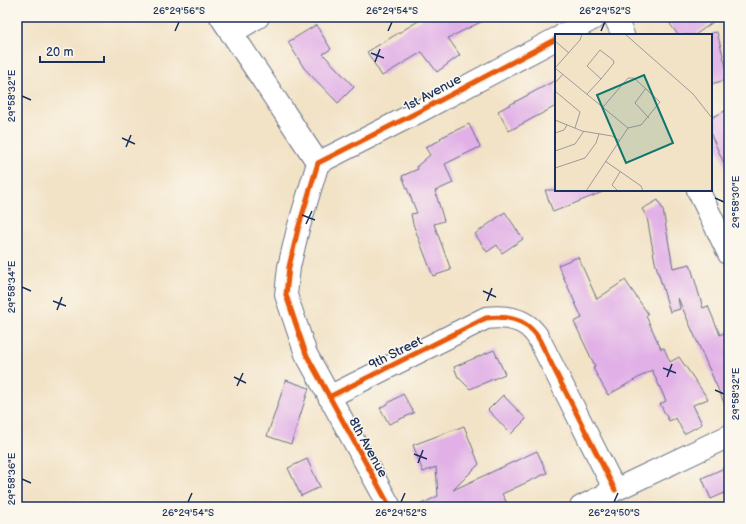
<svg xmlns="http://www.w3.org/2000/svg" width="746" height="524" viewBox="0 0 746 524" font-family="'Balsamiq Sans',sans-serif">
	<rect width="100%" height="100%" fill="#fbf7ec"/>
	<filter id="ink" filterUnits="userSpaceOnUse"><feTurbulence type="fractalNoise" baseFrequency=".025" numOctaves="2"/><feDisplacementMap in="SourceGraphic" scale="8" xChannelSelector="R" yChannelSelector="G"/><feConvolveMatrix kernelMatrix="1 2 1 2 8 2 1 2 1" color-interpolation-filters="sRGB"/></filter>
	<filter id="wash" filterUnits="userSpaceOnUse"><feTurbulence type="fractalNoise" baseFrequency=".012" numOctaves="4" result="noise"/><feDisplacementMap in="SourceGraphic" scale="16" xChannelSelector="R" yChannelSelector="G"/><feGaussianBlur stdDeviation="0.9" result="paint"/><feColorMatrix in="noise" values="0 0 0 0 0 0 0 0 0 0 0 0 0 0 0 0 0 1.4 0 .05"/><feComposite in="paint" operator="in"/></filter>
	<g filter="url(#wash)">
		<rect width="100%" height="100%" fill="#f2e2c6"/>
		<g id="blocks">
			<path fill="#e1b0e7" d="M425 17H491L448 38 460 55 437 72 422 52 382 76 367 52Z
				M679 17H720L695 35H678L670 24Z
				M316 25 331 49 323 54 354 87 338 103 304 68 288 42Z
				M717 32 729 79 711 84V33Z
				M556 80V106L509 131 498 111Z
				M729 109V174L711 135V118Z
				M469 124 480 147 445 164 453 183 435 191 444 221 434 224 451 270 433 276 413 224 411 214 417 213 402 176 418 169 417 166 430 155 425 147 441 140 440 138Z
				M545 190H605V191L553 212Z
				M658 200 663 210 673 268 690 264 703 308 708 306 720 335 729 330V414L678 298 680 309 670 312 655 262 647 217 642 209Z
				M505 212 523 239 502 253 497 245 487 252 475 234Z
				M578 257 597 299 625 280 648 314 646 316 661 349 664 348 670 362 679 357 708 399 693 405 702 424 684 434 676 418 669 421 660 404 666 401 652 370 608 395 593 368 595 366 574 322 582 318 558 265Z
				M494 350 505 374 470 389 458 377 454 367Z
				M286 380 309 388 291 444 267 436Z
				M403 394 414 413 389 424 380 408Z
				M503 395 526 419 511 434 488 410Z
				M464 426 479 464 453 490 537 451 547 473 502 494 509 507H415L438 496 436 467 423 472 413 445Z
				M307 459 320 487 301 496 288 468Z
				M729 466V491L711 499 702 478Z"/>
		</g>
	</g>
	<g filter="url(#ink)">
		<use href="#blocks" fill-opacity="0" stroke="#666e82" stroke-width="1"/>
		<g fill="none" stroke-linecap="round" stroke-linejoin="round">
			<defs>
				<path id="minor" d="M221 17 318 163
					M615 17 623 35
					M231 33 258 17
					M563 35 596 17
					M318 163 298 229 289 267 286 295 306 354 390 507
					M318 163 420 111 556 39
					M698 190 729 254
					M329 397 486 318C503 316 522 317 534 332 537 335 539 339 541 343L615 490
					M581 507 615 490 729 436"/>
			</defs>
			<use href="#minor" stroke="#666e82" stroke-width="24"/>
			<use href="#minor" stroke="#fff" stroke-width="22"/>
			<defs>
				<path id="cycleway" d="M329 397 486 318C503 316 522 317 534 332 537 335 539 339 541 343L615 490
					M390 507 306 354 286 295 289 267 298 229 318 163 420 111 556 39"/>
			</defs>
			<use href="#cycleway" stroke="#fbf7ec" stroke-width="8"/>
			<use href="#cycleway" stroke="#e8590c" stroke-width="5"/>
		</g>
	</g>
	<path fill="none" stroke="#1b2f5e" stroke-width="1.5" d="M175 31 179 22M388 31 392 22M601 31 605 22M371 53 384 58M375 62 380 49M22 96 31 100M122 138 135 144M126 147 131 135M715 198 724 202M302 215 315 220M306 224 312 211M22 287 31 291M483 291 496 297M53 301 66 306M487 301 492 288M57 310 62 297M663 368 676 373M234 377 246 383M667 377 672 364M237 386 243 373M715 390 724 394M414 454 427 459M418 463 423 450M22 479 31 483M188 502 192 493M401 502 405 493M614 502 618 493"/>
	<g text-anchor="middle" stroke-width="3" stroke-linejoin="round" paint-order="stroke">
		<g font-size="13" fill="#1b2f5e" stroke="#fbf7ec">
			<text transform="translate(432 92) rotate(-28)" y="5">1st Avenue</text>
			<text transform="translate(395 352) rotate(-27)" y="5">9th Street</text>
			<text transform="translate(369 447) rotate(61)" y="5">8th Avenue</text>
		</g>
	</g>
	<g transform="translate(555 34)">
		<rect width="157" height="157" fill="#f2e2c6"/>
		<path fill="none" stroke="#9c9a9c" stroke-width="1" d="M70 0 138 60 157 84M0 7 14 19M0 34 73 94M0 34 25 6 27 0M0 49 8 40M91 54 80 69 94 84M0 57 25 78 20 94M32 60 46 45 59 29 58 26 45 16 32 32 46 45M48 73 73 44H79L105 68 86 91 73 94M0 86 27 97 57 102 65 107M0 99 9 96 12 91M0 117 20 110 29 97M50 127 86 152 88 157M0 134 30 124 41 109 44 100M31 157 73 94M63 157 57 151 65 138"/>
		<path fill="#0f766e" fill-opacity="0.15" stroke="#0f766e" stroke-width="2" d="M89 41 118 109 71 129 42 61Z"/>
		<rect width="157" height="157" fill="none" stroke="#1b2f5e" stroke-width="2"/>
	</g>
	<rect width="746" height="524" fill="none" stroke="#fbf7ec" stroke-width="44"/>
	<path d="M40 56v6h64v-6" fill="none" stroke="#1b2f5e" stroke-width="2"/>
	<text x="46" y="56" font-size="12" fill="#1b2f5e" stroke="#fbf7ec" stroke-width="3" paint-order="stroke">20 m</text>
	<rect x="22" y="22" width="702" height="480" fill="none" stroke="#1b2f5e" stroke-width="1.5"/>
	<g font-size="10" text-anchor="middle" fill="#1b2f5e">
		<text x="179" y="14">26°29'56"S</text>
		<text x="392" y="14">26°29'54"S</text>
		<text x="605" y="14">26°29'52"S</text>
		<text transform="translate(11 96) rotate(-90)" y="4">29°58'32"E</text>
		<text transform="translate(735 202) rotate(-90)" y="4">29°58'30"E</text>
		<text transform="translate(11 287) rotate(-90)" y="4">29°58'34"E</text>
		<text transform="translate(735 394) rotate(-90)" y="4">29°58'32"E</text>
		<text transform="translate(11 479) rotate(-90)" y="4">29°58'36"E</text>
		<text x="188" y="516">26°29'54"S</text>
		<text x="401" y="516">26°29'52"S</text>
		<text x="614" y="516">26°29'50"S</text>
	</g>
</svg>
